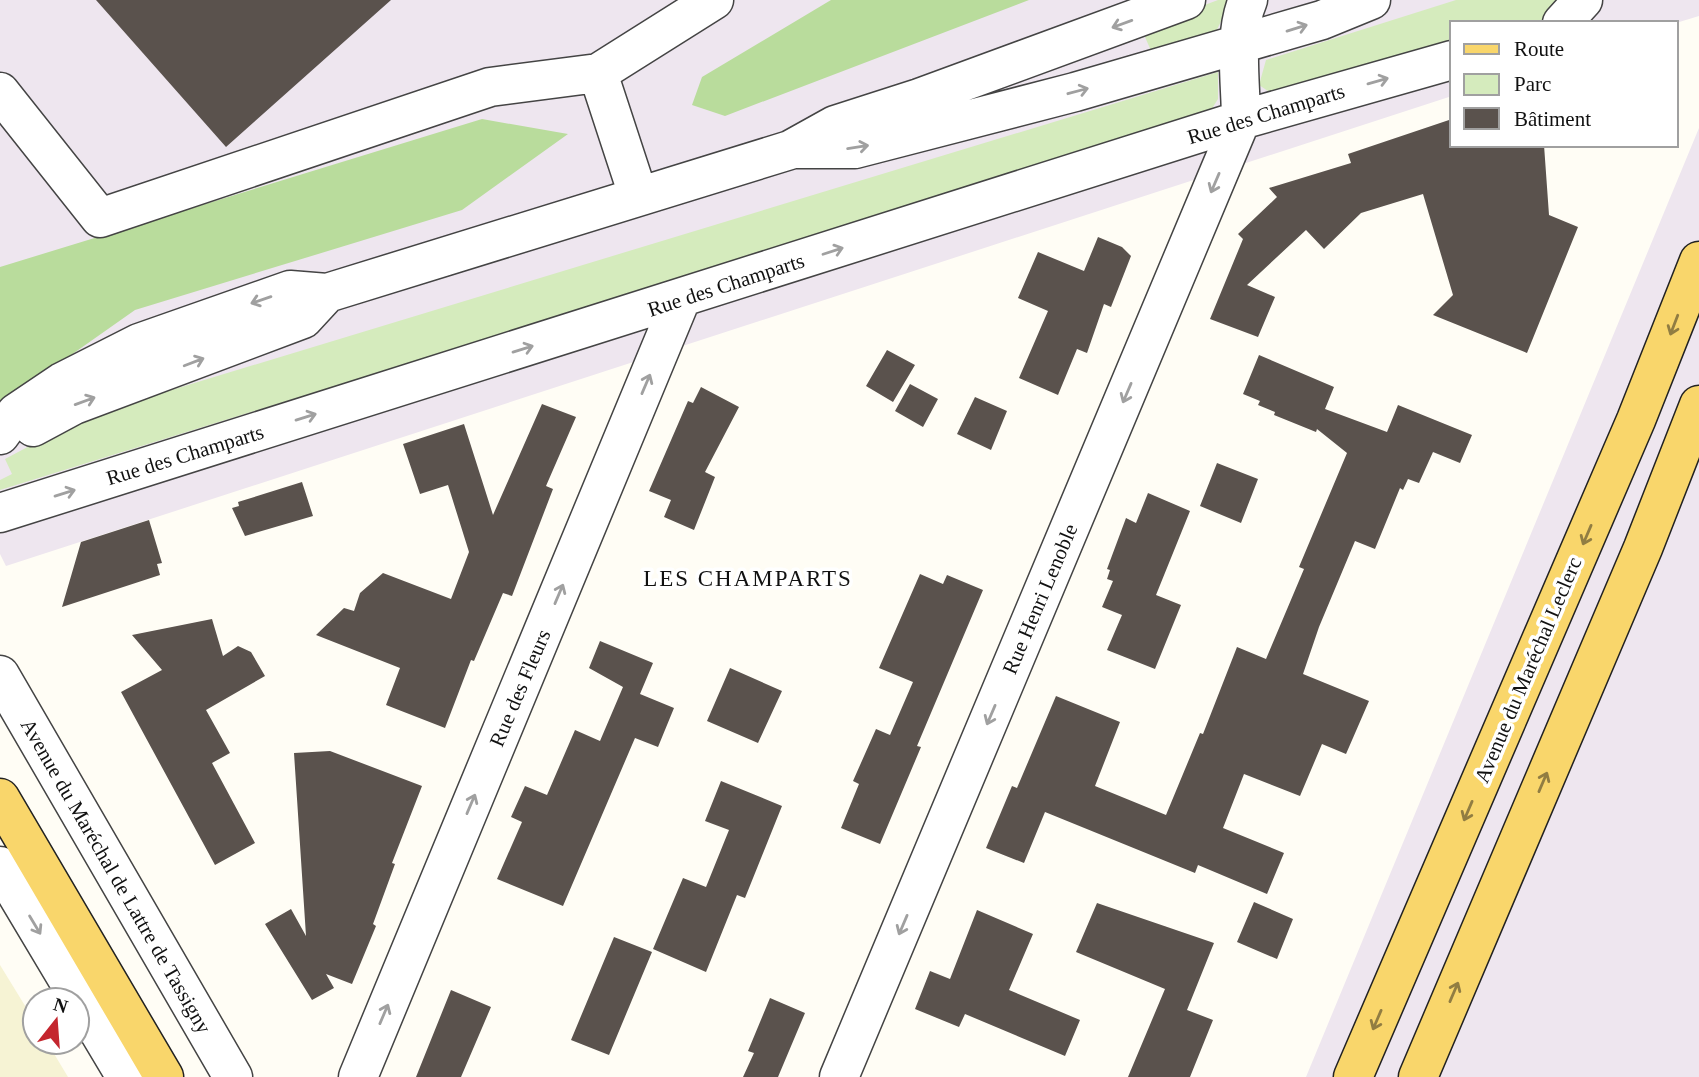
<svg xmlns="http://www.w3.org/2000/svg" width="1699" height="1077" viewBox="0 0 1699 1077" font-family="'Times New Roman',serif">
	<rect width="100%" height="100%" fill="#fffdf5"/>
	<path fill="#eee6ef" d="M0 0H1699V16L1676 23H1452V96L6 566 0 554Z
		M1699 128V1077H1306Z"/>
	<path fill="#f6f3d4" d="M0 965 35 1022V1042H47L68 1077H0Z"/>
	<path fill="#d5ebbd" d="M1218 0H1231L1215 34 1152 53 1145 37 1154 24Z
		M1456 0H1557L1548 20 1537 23H1452V46L1274 95 1259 85 1266 60Z
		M1218 72V99L1208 115 0 490V480L12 474 5 459 86 416Z"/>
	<path fill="#b9dc9c" d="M831 0H1029L725 116 692 105 702 77Z
		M482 119 568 134 462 210 135 310 0 405V267Z"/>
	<path fill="#5a524d" d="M96 0H391L226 147Z
		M1452 119V145H1544L1549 215 1578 227 1527 353 1433 315 1453 295 1423 194 1361 213 1324 249 1306 230 1247 285 1275 297 1258 337 1210 319 1243 239 1238 234 1277 197 1269 188 1351 163 1348 154Z
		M1098 237 1122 247 1131 256 1111 307 1104 304 1087 353 1077 349 1058 395 1019 378 1048 311 1018 298 1038 252 1084 271Z
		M887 350 915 365 893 402 866 386Z
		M1259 355 1334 387 1325 409 1387 432 1398 405 1472 435 1460 463 1433 452 1419 483 1408 479 1403 490 1400 488 1375 549 1355 541 1319 627 1303 674 1369 701 1346 754 1322 744 1300 796 1244 774 1223 828 1284 853 1267 894 1198 865 1195 873 1045 812 1024 863 986 848 1012 786 1017 788 1056 696 1120 722 1095 786 1166 815 1200 733 1203 734 1237 647 1266 659 1304 569 1299 567 1347 453 1317 429 1316 432 1274 415 1275 412 1258 405 1260 401 1243 394Z
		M910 384 938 399 923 427 895 411Z
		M701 387 739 407 705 472 715 477 694 530 664 517 671 500 649 491 688 401 693 403Z
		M975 397 1007 411 991 450 957 434Z
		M542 404 576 417 546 486 553 489 512 596 503 593 474 661 471 660 445 728 386 705 400 668 316 635 344 608 354 611 360 593 383 573 451 599 469 552 448 485 420 494 403 444 464 424 493 515Z
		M1217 463 1258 479 1241 523 1200 506Z
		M302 482 313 516 245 536 232 508 239 506 238 502Z
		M1148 493 1190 511 1156 595 1181 605 1155 669 1107 650 1122 615 1102 607 1113 581 1107 579 1110 570 1107 569 1126 518 1136 523Z
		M149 520 162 563 157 564 160 575 62 607 81 542Z
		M920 574 943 584 947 575 983 590 917 746 921 747 880 844 841 828 859 784 853 781 876 729 890 735 913 682 879 668Z
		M212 619 223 656 238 646 251 652 265 676 206 710 230 753 212 763 255 843 215 865 121 692 162 670 132 635Z
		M600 641 653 663 640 694 674 708 658 747 635 738 563 906 497 879 522 822 511 817 525 786 547 795 575 730 600 741 623 687 589 668Z
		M730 668 782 691 758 743 707 721Z
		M330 751 422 786 392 863 395 864 373 924 376 926 352 984 326 974 334 988 312 1000 265 924 291 909 306 936 294 753Z
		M721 781 782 806 745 898 737 895 706 972 653 949 683 878 706 887 729 830 705 821Z
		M1254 902 1293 919 1277 959 1237 942Z
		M1097 903 1214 943 1187 1010 1213 1020 1190 1077H1128L1165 989 1076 952Z
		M977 910 1033 934 1009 990 1080 1020 1065 1056 965 1014 959 1027 915 1009 930 971 950 979Z
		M614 937 652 952 609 1055 571 1040Z
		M451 990 491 1007 461 1077H416Z
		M770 998 805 1013 778 1077H743L754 1053 748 1051Z"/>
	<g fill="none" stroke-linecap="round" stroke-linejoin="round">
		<defs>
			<path id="minor" d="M1562 23 1583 0
				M598 73 638 195
				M0 92 100 218 490 87 598 73 714 0
				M795 149H855L1075 92 1322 20 1371 0
				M33 427 74 405 303 319 327 293
				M0 435 16 413 62 382 139 343 290 290 327 293 790 150 835 125 919 98 1186 0
				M0 513 1241 120 1452 60
				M0 675 233 1077
				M0 866 126 1077
				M358 1077 681 299
				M839 1077 1241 120C1241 84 1233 34 1248 0"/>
			<path id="major" d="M0 798 164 1077
				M1353 1077 1636 420 1699 261
				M1418 1077 1643 548 1699 405"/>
		</defs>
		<use href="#minor" stroke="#444" stroke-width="41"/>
		<use href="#major" stroke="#222" stroke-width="41"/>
		<use href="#minor" stroke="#fff" stroke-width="38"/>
		<use href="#major" stroke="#f9d66b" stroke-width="38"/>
	</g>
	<defs><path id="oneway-shaft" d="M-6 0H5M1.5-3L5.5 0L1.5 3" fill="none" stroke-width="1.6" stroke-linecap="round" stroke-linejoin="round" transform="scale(1.75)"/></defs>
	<g stroke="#a0a0a0">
		<use href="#oneway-shaft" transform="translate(1122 24) rotate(160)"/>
		<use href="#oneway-shaft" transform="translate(1297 28) rotate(-17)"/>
		<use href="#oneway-shaft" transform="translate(1378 81) rotate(-16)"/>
		<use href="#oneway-shaft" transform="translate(1078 91) rotate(-15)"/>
		<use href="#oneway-shaft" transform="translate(858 147) rotate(-9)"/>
		<use href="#oneway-shaft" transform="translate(1215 183) rotate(113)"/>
		<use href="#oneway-shaft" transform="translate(833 251) rotate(-18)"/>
		<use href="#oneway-shaft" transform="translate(261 300) rotate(161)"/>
		<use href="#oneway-shaft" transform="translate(523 349) rotate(-17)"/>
		<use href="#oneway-shaft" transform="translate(194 362) rotate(-21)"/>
		<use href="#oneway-shaft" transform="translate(646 384) rotate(-67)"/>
		<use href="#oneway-shaft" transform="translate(1127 393) rotate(113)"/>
		<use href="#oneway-shaft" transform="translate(85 401) rotate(-20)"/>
		<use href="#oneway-shaft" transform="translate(306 417) rotate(-17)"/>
		<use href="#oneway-shaft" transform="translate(65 493) rotate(-17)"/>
		<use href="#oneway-shaft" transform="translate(559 594) rotate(-67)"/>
		<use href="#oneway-shaft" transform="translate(991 715) rotate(113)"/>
		<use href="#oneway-shaft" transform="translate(471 804) rotate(-67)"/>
		<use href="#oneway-shaft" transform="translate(35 925) rotate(59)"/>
		<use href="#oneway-shaft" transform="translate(903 925) rotate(113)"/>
		<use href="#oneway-shaft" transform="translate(384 1014) rotate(-67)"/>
	</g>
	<g stroke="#917d42">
		<use href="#oneway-shaft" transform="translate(1674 325) rotate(111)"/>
		<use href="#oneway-shaft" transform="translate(1587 535) rotate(113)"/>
		<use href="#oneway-shaft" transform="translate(1543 782) rotate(-67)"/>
		<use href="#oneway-shaft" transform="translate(1468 811) rotate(113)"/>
		<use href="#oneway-shaft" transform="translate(1454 992) rotate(-67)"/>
		<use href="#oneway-shaft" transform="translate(1377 1020) rotate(113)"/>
	</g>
	<g text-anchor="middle" stroke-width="7" stroke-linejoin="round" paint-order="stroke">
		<g font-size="21" fill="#111" stroke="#fff">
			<text transform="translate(1266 114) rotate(-17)" y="7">Rue des Champarts</text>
			<text transform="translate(726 285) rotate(-18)" y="7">Rue des Champarts</text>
			<text transform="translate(185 455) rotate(-17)" y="7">Rue des Champarts</text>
			<text transform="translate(1040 599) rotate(-67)" y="7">Rue Henri Lenoble</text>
			<text transform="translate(1528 670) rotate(-67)" y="7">Avenue du Maréchal Leclerc</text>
			<text transform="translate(520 688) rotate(-67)" y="7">Rue des Fleurs</text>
			<text transform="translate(116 876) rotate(60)" y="7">Avenue du Maréchal de Lattre de Tassigny</text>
		</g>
		<g font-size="23" letter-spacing="2" fill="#111" stroke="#fff">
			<text x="748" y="586">LES CHAMPARTS</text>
		</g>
	</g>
	<rect x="1450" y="21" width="228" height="126" fill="#ffffff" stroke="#a0a0a0" stroke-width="2"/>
	<rect x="1464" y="44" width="35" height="10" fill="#f9d66b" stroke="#a0a0a0" stroke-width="2"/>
	<text x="1514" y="56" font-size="21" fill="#111111">Route</text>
	<rect x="1464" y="74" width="35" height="21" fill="#d5ebbd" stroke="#a0a0a0" stroke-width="2"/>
	<text x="1514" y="91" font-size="21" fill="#111111">Parc</text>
	<rect x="1464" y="108" width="35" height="21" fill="#5a524d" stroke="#a0a0a0" stroke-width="2"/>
	<text x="1514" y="126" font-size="21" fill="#111111">Bâtiment</text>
	<g transform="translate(56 1021) rotate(17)"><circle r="33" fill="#ffffff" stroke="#a0a0a0" stroke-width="2"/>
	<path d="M0-5L12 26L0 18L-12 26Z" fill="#c4262e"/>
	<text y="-10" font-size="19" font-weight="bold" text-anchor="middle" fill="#111111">N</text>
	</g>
</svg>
